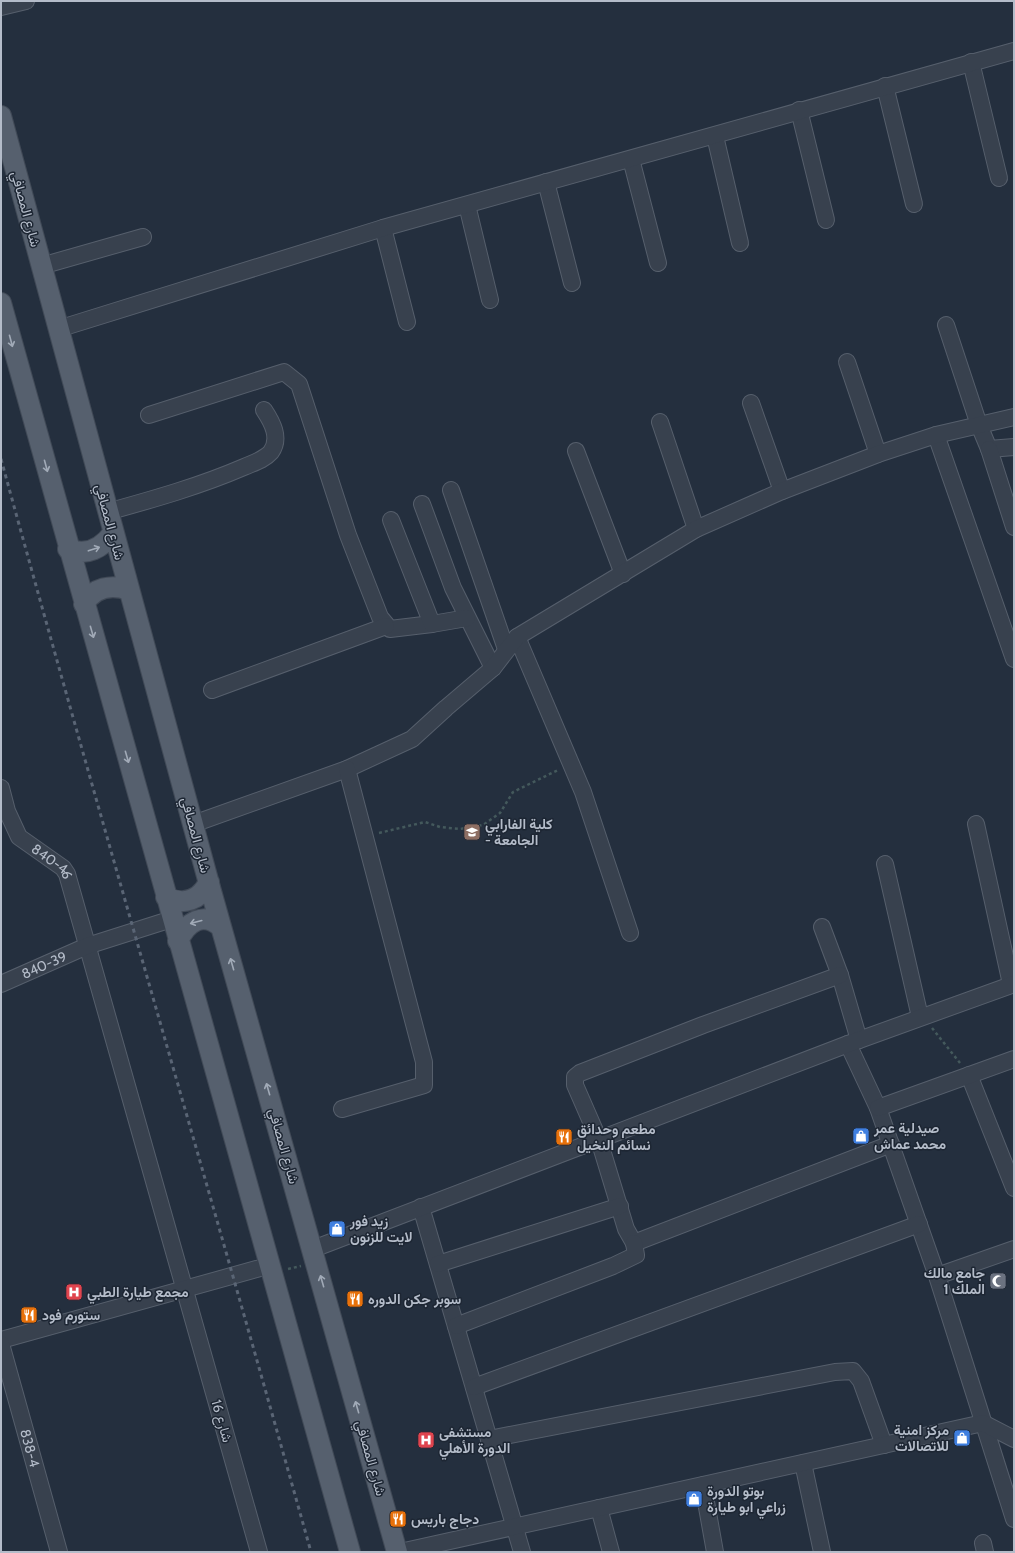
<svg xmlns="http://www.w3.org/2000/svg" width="1015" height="1553" viewBox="0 0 1015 1553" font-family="Cabin,Vazirmatn,sans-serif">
	<rect width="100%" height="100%" fill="#242f3e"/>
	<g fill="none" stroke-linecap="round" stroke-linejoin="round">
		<defs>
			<g id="minor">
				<path d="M1 7 26 1"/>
				<path d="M971 62 999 178"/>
				<path d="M885 86 914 204"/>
				<path d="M799 110 826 220"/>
				<path d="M715 136 740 243"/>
				<path d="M631 159 658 263"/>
				<path d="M546 182 572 283"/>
				<path d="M467 205 490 300"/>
				<path d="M383 228 407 322"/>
				<path d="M41 266 143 237"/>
				<path d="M946 325 979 425 989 449 1014 447"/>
				<path d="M58 329 383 228 1014 51"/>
				<path d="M847 362 878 454"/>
				<path d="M751 403 782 491"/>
				<path d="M149 415 284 372 299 384 348 535 380 617 390 629 432 624"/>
				<path d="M660 422 696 529"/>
				<path d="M936 435 1014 659"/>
				<path d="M989 449 1014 527"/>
				<path d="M576 451 623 574"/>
				<path d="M451 490 506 649"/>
				<path d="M422 504 453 588 493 668"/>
				<path d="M107 512C154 499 200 486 244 467 253 463 264 460 271 452 281 438 272 422 264 410"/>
				<path d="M391 520 432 624 467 618"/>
				<path d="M517 637 583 792 630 933"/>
				<path d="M212 690 386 626"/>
				<path id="s1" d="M1 788 7 811 19 837 63 868 67 874 259 1552"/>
				<path d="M193 824 347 769 412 739 446 708 493 668 517 637 696 529 782 491 878 454 936 435 1014 417"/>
				<path d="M976 824 1011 984"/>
				<path d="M885 864 920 1017"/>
				<path d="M822 927 840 975 859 1040"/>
				<path d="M840 975 703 1025 580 1073 575 1077V1085L599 1140 626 1229 634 1243 891 1144"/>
				<path id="s2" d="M1 984 87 946 172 919"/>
				<path d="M848 1044 878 1108 937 1276 1014 1519"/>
				<path d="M969 1075 1014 1188"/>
				<path d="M878 1108 1014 1059"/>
				<path d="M342 1109 424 1085V1062L347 769"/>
				<path d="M421 1207 522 1552"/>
				<path d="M313 1249 848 1044 1014 984"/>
				<path d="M438 1264 620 1206"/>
				<path d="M937 1276 1014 1249"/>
				<path d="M456 1326 613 1266 636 1255 634 1243"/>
				<path d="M1 1340 271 1265"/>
				<path id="s3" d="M1 1344 59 1552"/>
				<path d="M474 1387 919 1224"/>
				<path d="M489 1439 835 1372 853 1371 861 1381 884 1445"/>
				<path d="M803 1463 822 1552"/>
				<path d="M703 1485 715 1552"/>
				<path d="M599 1508 611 1552"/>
				<path d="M983 1543 985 1552"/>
				<path d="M400 1552 983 1423 1014 1439"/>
			</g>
			<path id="major" d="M1 116 211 891 397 1552
				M1 303 350 1552
				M68 549C87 557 102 548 113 533
				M84 604C94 587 111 584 129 590
				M166 897C184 906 200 900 209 882
				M178 941C187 922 203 911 221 927"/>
		</defs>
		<use href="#minor" stroke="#565f6c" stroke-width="18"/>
		<use href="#major" stroke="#414a57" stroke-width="22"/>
		<path stroke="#44595c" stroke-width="2.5" stroke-dasharray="3 3" stroke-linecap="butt" d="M379 833 425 822 440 827 460 829 483 825 500 813 513 792 558 770
			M932 1028 960 1063
			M288 1269 301 1266"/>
		<use href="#minor" stroke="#38414e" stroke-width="16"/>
		<use href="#major" stroke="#56606e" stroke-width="20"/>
		<path stroke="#5a6575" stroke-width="3" stroke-dasharray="4 4" stroke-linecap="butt" d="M1 459C101 824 209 1187 311 1552"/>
	</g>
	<defs><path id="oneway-shaft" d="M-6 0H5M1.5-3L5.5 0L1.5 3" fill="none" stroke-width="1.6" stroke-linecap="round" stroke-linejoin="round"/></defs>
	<g stroke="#a1aab7">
		<use href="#oneway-shaft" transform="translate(11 341) rotate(75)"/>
		<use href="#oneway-shaft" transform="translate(46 466) rotate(75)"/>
		<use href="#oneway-shaft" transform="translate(94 549) rotate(-18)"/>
		<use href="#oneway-shaft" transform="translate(92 632) rotate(74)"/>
		<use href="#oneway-shaft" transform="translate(127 757) rotate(74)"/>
		<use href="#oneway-shaft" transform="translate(196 922) rotate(165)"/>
		<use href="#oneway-shaft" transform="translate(232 964) rotate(-106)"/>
		<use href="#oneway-shaft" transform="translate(268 1089) rotate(-106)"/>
		<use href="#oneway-shaft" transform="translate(322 1281) rotate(-106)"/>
		<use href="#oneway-shaft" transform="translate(357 1407) rotate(-106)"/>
	</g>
	<defs>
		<symbol id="university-square" viewBox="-11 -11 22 22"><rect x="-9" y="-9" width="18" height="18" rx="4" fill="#8d6e63" stroke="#1d2633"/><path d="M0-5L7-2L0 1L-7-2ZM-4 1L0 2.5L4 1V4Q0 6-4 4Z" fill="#fff"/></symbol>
		<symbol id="shop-square" viewBox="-11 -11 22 22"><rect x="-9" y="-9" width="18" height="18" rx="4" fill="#3f7fe0" stroke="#1d2633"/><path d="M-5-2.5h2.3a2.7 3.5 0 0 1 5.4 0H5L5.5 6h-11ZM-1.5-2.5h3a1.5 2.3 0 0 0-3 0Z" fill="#fff"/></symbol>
		<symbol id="restaurant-square" viewBox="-11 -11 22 22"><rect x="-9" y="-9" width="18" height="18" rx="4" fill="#e8710a" stroke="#1d2633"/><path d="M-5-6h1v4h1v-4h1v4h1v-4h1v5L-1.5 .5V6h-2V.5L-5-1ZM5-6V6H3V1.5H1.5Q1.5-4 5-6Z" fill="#fff"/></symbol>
		<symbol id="mosque-square" viewBox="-11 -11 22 22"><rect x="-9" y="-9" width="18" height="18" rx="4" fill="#6b7280" stroke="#1d2633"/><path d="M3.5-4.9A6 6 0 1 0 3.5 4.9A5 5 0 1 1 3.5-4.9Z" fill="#fff"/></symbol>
		<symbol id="hospital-square" viewBox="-11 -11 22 22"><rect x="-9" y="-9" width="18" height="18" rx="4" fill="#e0444e" stroke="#1d2633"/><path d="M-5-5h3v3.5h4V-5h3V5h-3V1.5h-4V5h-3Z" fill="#fff"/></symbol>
	</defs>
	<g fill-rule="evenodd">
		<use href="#university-square" x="462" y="822" width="20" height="20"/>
		<use href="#shop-square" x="851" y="1126" width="20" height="20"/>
		<use href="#restaurant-square" x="554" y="1127" width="20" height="20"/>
		<use href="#shop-square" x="327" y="1219" width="20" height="20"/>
		<use href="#mosque-square" x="988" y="1271" width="20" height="20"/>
		<use href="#hospital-square" x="64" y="1282" width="20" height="20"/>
		<use href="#restaurant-square" x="345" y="1289" width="20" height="20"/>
		<use href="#restaurant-square" x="19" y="1305" width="20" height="20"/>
		<use href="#shop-square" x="952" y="1428" width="20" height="20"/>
		<use href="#hospital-square" x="416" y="1430" width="20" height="20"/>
		<use href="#shop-square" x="684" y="1489" width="20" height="20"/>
		<use href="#restaurant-square" x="388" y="1509" width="20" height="20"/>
	</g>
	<g text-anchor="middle" stroke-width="3" stroke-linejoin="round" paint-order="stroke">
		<g font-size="14" fill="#b4bcc9" stroke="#1d2633">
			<text transform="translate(26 209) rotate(75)" y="5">شارع المصافي</text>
			<text transform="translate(110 522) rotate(75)" y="5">شارع المصافي</text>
			<text transform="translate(196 835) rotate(75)" y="5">شارع المصافي</text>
			<text dy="5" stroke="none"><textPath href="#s1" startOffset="94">840-46</textPath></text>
			<text dy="5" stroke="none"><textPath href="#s2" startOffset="47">840-39</textPath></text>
			<text transform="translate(284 1146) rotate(74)" y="5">شارع المصافي</text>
			<text transform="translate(222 1421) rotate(74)" y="5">شارع 16</text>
			<text dy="5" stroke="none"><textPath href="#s3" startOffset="108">838-4</textPath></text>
			<text transform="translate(371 1458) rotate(74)" y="5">شارع المصافي</text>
		</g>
		<g font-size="14" font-weight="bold" fill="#b4bcc9" stroke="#1d2633" text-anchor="start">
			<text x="485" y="829">كلية الفارابي<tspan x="485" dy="16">- الجامعة</tspan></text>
			<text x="874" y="1133">صيدلية عمر<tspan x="874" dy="16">محمد عماش</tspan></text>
			<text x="577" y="1134">مطعم وحدائق<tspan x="577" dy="16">نسائم النخيل</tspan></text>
			<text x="350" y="1226">زيد فور<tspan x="350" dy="16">لايت للزنون</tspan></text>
			<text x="985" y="1278" text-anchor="end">جامع مالك<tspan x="985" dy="16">الملك 1</tspan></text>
			<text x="87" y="1297">مجمع طيارة الطبي</text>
			<text x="368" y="1304">سوبر جكن الدوره</text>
			<text x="42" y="1320">ستورم فود</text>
			<text x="949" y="1435" text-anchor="end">مركز امنية<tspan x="949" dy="16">للاتصالات</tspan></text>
			<text x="439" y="1437">مستشفى<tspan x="439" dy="16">الدورة الأهلي</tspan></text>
			<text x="707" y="1496">بوتو الدورة<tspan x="707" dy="16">زراعي ابو طيارة</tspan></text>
			<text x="411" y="1524">دجاج باريس</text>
		</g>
	</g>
	<rect width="1015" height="1553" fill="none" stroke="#b4bcc9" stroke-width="4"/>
</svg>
